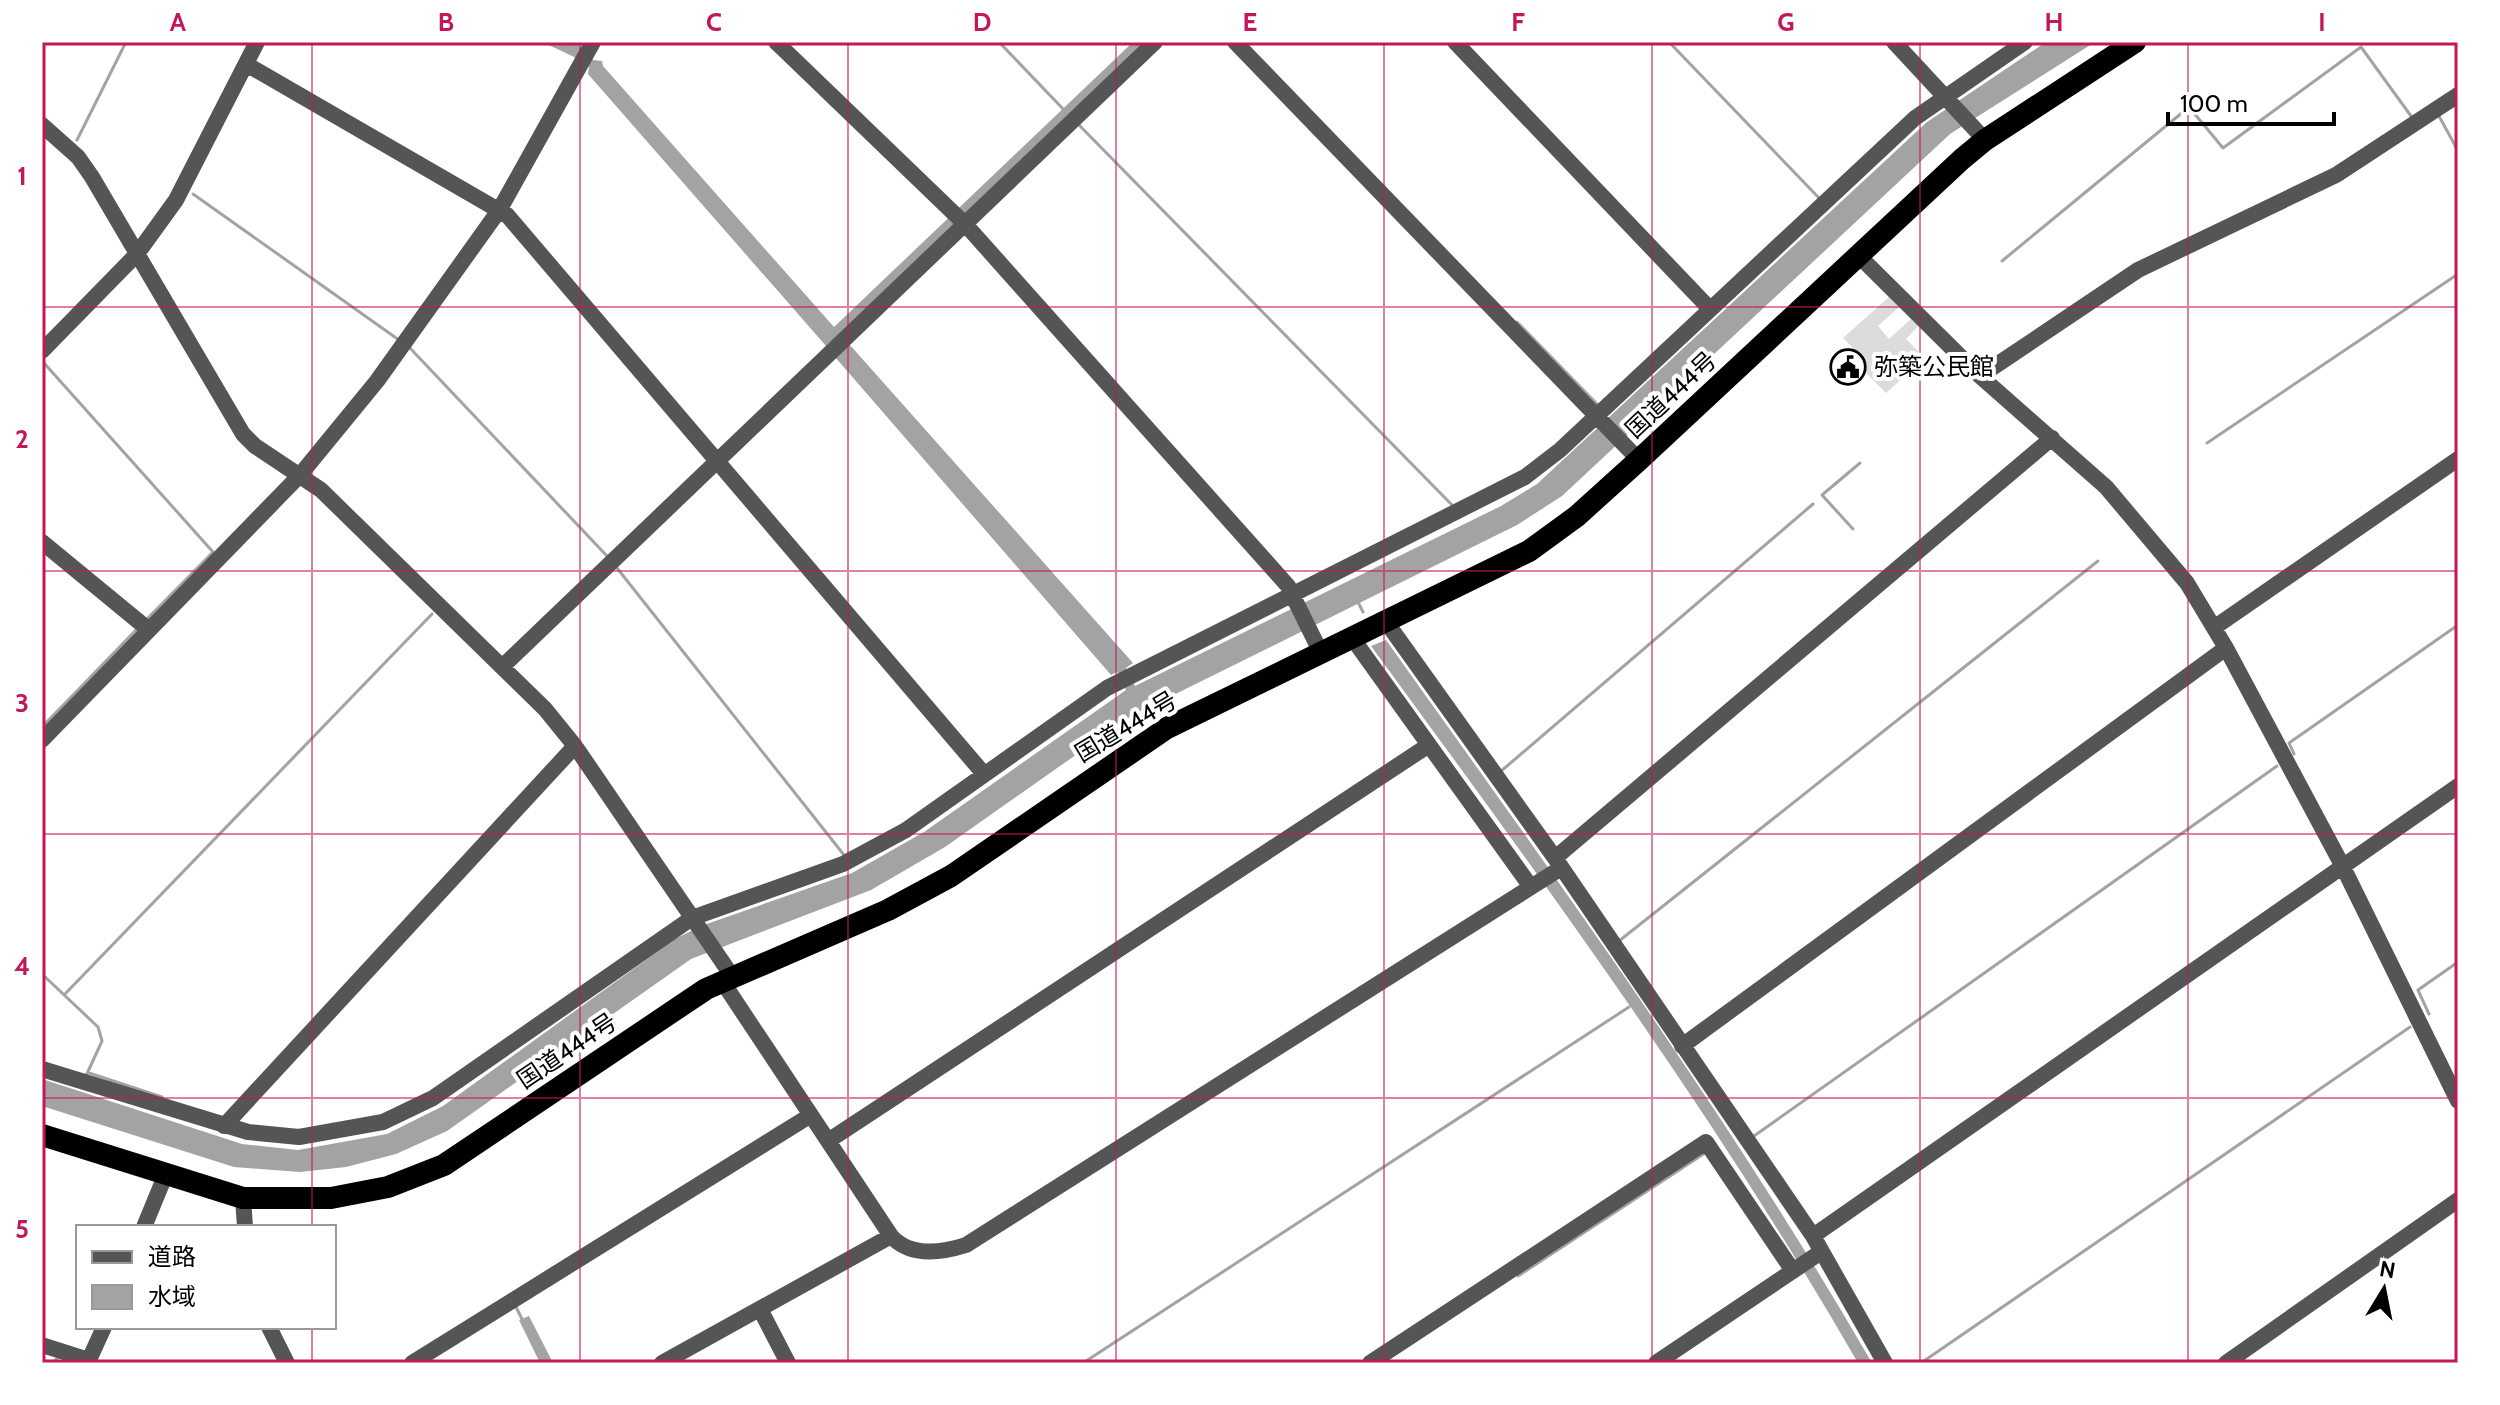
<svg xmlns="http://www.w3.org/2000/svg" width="2500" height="1405" viewBox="0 0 2500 1405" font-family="Cabin,'Noto Sans JP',sans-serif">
	<rect width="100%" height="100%" fill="#fff"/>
	<path fill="#dcdcdc" d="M1889 297 1899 307 1878 326 1889 339 1911 319 1918 326 1906 339 1919 352 1898 370 1903 378 1886 393 1855 362 1861 356 1843 338Z"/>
	<path fill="#a3a3a3" d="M543 42H577L593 60 602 61 603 66 834 327 1133 42H1144L837 336 849 344 1133 663 1126 668 1135 686 1501 506 1537 484 1927 122 2046 42H2095L1950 134 1562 496 1517 525 1131 716 945 847 871 890 691 959 447 1131 396 1154 346 1167 300 1172 234 1167 42 1106V1079L242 1144 298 1150 387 1134 443 1106 675 939 701 926 852 873 924 832 1126 690 1117 672 1111 675 835 357 829 343 826 346 588 74 589 67C575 55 559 51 543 42Z
		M1386 640C1554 876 1727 1112 1872 1363H1858C1714 1113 1541 878 1371 646Z
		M529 1316 553 1363H540L519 1320Z"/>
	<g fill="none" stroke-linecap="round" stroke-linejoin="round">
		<path stroke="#a3a3a3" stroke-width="3" d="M999 42 1065 111
			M1669 42 1819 198
			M2439 116 2458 151
			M1079 125 1454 507
			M77 140 126 42
			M193 194 399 340
			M2002 261 2189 107 2223 148 2361 47 2411 116
			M1517 322 1597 404
			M409 347 607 556
			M44 363 213 552 147 619
			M2207 443 2458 274
			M1853 529 1822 495 1860 463
			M617 568 844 855
			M1359 604 1363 612
			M42 727 137 629
			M2294 754 2289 743 2458 625
			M1500 772 1813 504
			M1619 941 2098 561
			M42 974 98 1027 102 1041 85 1078
			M64 995 432 614
			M2429 1014 2418 990 2458 962
			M89 1073 162 1097
			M1754 1136 2277 766
			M1518 1276 1705 1153
			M516 1307 523 1321
			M53 1363 58 1357
			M1083 1363 1629 1007
			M1921 1363 2410 1027"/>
		<path stroke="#555" stroke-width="16" d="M776 42 965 224 1288 586 1321 653
			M1235 42 1639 460
			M1455 42 1710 309
			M1894 42 1985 140
			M246 64 507 215 984 774
			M42 125 78 157 92 177 243 434 255 446 321 490 545 709 575 746 732 976
			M1859 256 1980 376 2106 487 2187 583 2226 648 2342 865 2458 1101
			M42 351 137 254 176 200 257 42
			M1980 376 2138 270 2336 175 2458 95
			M42 542 149 630
			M1387 623 1555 858 1813 1236 1885 1363
			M2215 627 2458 459
			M502 667 1155 42
			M42 740 300 475 377 381 500 209 593 42
			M1429 745 1531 887
			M1555 858 2052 438
			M722 981 891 1236C910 1257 941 1253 966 1245L1561 868
			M1682 1046 2226 648
			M42 1069 248 1132 299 1137 383 1122 433 1098 692 918 843 864 906 830 1107 688 1525 477 1560 450 1915 118 2025 42
			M224 1126 575 746
			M828 1141 1429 745 1353 639
			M243 1198 245 1227
			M144 1227 165 1176
			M1813 1236 2458 786
			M760 1309 788 1363
			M269 1327 287 1363
			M42 1345 89 1360 104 1327
			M412 1363 811 1115
			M662 1363 891 1236
			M1370 1363 1706 1142 1793 1271
			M1656 1363 1821 1252
			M2226 1363 2458 1200"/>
		<path stroke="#000" stroke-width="22" d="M42 1135 243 1198H331L388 1187 444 1165 706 989 888 910 951 876 1167 728 1529 551 1577 516 1639 460 1962 159 1985 140 2135 42"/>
	</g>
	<path fill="none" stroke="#c2185b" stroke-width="2" stroke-opacity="0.55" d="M312 42V1227M580 42V1363M848 42V1363M1116 42V1363M1384 42V1363M1652 42V1363M1920 42V1363M2188 42V1363M42 307H2458M42 571H2458M42 834H2458M42 1098H2458M312 1327V1363"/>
	<defs>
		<symbol id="civic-ring" viewBox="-11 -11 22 22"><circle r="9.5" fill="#fff" stroke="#000" stroke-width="1.5"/><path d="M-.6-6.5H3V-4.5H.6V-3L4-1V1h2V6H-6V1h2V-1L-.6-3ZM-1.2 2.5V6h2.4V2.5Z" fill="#000"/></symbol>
	</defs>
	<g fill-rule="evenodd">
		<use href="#civic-ring" x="1828" y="347" width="40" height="40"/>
	</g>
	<g text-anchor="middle" stroke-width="8" stroke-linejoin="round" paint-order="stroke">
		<g font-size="24" fill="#000" stroke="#fff" text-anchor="start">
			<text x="1874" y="375">弥築公民館</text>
		</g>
		<g font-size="24" fill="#000" stroke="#fff">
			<text transform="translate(1671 395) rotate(-43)" y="8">国道444号</text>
			<text transform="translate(1126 727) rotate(-31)" y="8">国道444号</text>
			<text transform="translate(567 1051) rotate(-34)" y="8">国道444号</text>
		</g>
	</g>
	<rect width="2500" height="1405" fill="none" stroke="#ffffff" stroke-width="88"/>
	<rect x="76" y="1225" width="260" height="104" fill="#ffffff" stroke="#999999" stroke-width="2"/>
	<rect x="92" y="1251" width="40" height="12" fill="#555555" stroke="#999999" stroke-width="2"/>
	<text x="148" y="1265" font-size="24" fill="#000000">道路</text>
	<rect x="92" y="1285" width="40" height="24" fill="#a3a3a3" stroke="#999999" stroke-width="2"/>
	<text x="148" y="1305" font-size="24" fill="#000000">水域</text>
	<g transform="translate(2384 1289) rotate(10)" stroke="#ffffff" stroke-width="6" paint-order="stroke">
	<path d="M0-6L14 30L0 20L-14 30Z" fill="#000000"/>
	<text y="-12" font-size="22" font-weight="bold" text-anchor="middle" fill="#000000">N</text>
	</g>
	<path d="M2168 112v12h166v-12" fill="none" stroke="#000000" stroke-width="4"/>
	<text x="2180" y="112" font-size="24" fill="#000000" stroke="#ffffff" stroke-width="6" paint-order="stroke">100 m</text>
	<rect x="44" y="44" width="2412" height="1317" fill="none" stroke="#c2185b" stroke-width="3"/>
	<g font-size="26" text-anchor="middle" font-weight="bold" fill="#c2185b">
		<text x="178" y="31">A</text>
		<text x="446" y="31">B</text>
		<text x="714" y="31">C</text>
		<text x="982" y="31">D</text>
		<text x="1250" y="31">E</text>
		<text x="1518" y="31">F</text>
		<text x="1786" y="31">G</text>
		<text x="2054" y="31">H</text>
		<text x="2322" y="31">I</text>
		<text x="22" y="185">1</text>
		<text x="22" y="448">2</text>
		<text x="22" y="712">3</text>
		<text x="22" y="975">4</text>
		<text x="22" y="1238">5</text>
	</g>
</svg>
